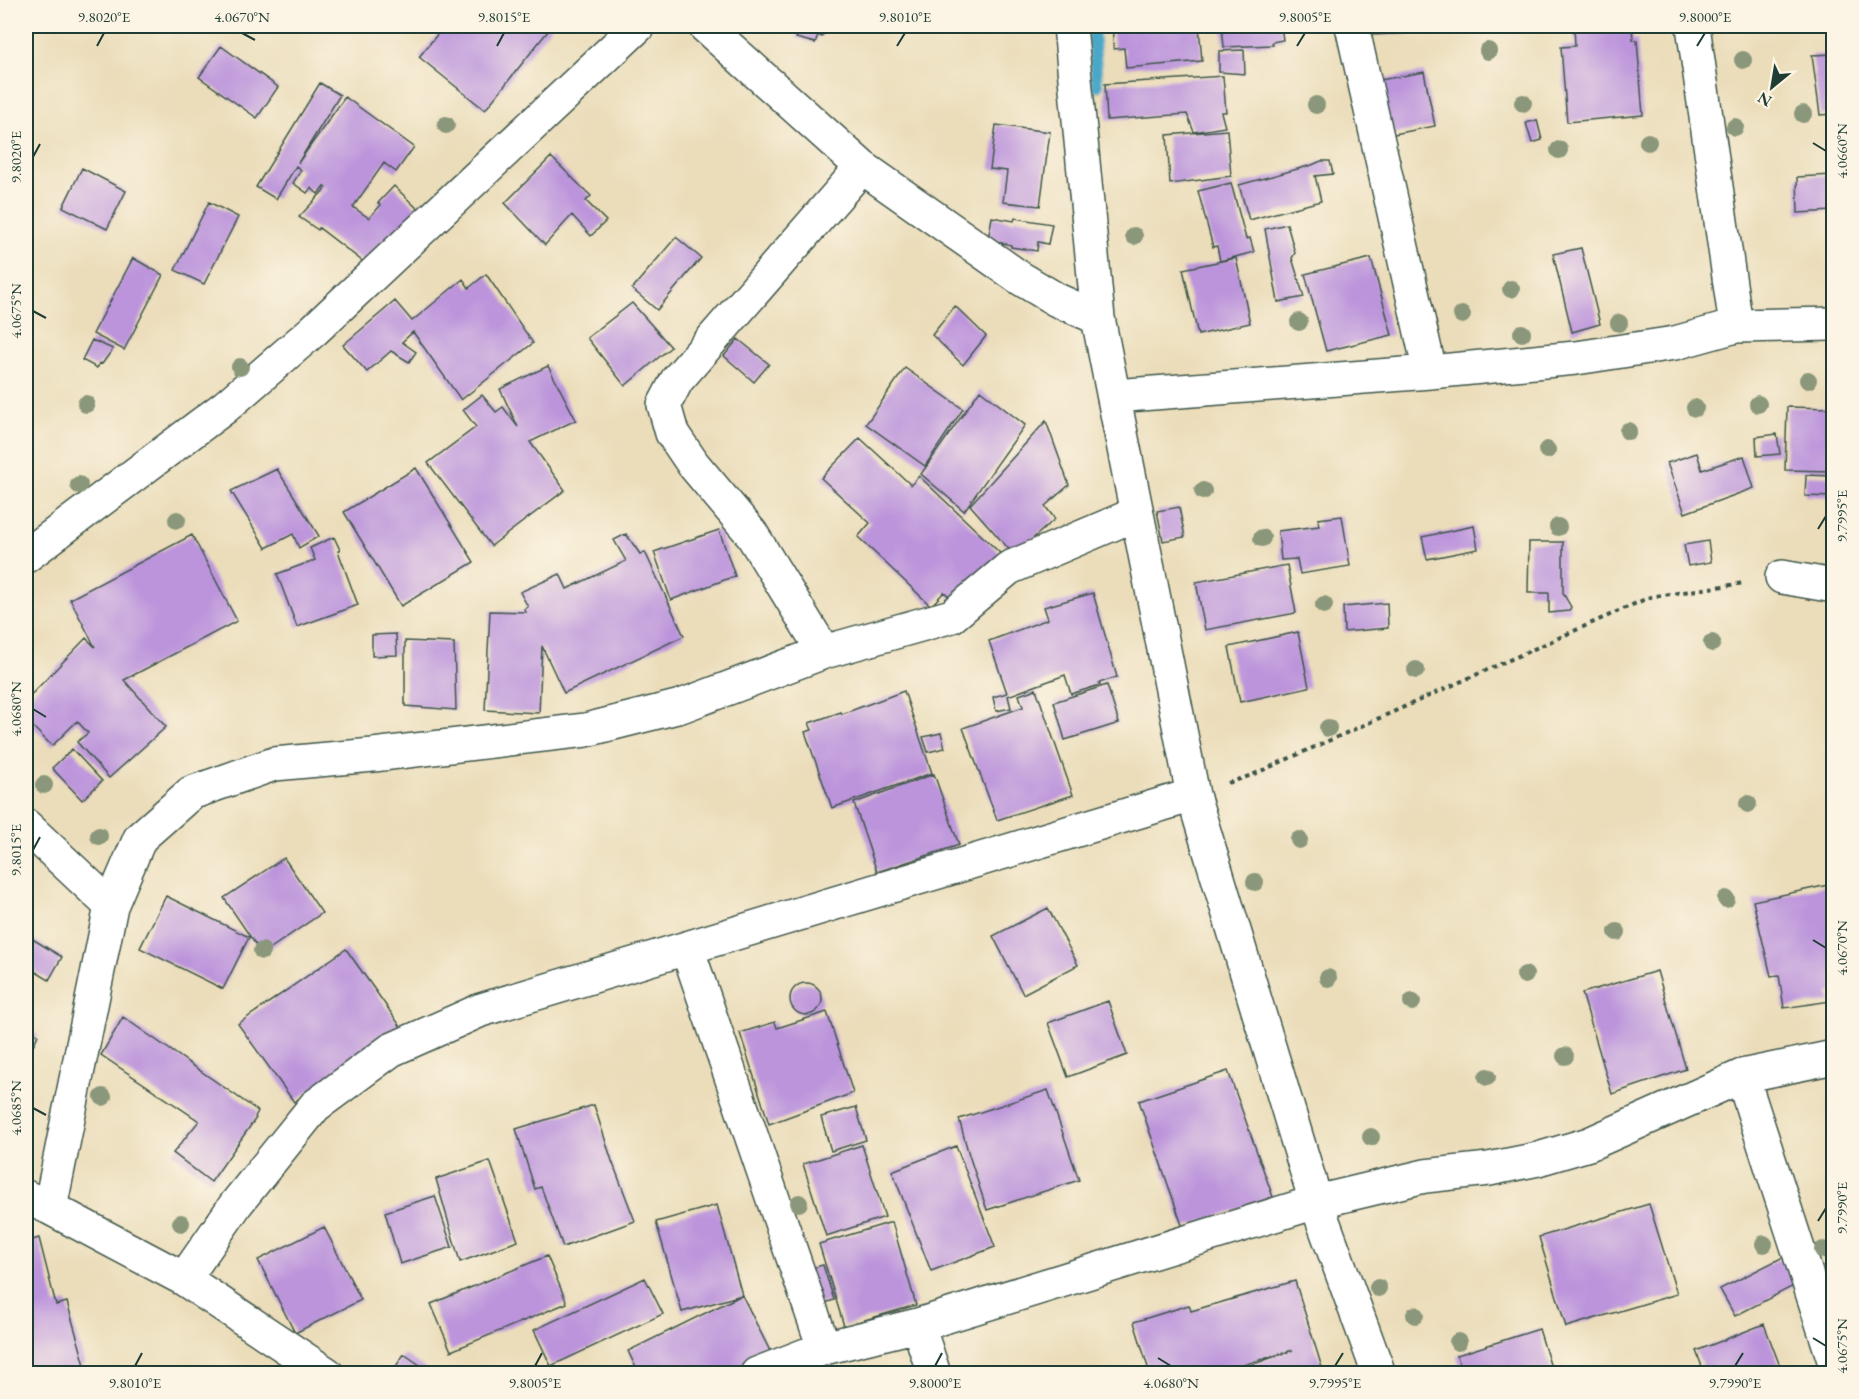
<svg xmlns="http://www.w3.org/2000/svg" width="1859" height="1399" viewBox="0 0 1859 1399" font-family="'EB Garamond',serif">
	<rect width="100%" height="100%" fill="#fcf5e5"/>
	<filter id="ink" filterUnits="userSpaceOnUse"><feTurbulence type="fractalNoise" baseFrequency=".0167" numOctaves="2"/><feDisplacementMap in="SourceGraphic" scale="12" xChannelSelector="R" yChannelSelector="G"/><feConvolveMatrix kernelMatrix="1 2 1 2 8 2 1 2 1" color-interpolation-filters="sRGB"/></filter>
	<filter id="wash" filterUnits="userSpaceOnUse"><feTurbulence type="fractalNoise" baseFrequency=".008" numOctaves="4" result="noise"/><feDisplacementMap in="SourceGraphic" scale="24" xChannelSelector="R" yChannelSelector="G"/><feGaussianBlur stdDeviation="1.35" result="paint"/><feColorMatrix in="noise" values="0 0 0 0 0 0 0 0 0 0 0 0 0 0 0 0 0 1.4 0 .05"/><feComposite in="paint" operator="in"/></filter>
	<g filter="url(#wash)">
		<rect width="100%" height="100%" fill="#ebddba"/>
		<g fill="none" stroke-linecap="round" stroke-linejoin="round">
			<path stroke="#4aa7c8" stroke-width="12" d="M1093 26 1097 86"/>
		</g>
		<g id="blocks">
			<path fill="#bc94db" d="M444 26H552L485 110 419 57Z
				M800 26H825L822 37 818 35 815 43 796 38Z
				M1112 26H1199L1202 61 1126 68 1124 48 1114 49Z
				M1222 26H1281L1283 40 1272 42 1273 45 1224 47Z
				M1369 26H1436V32L1370 35Z
				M1574 26H1632L1633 40H1637L1643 115 1567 122 1561 47 1575 46Z
				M221 46 278 87 257 118 199 77Z
				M1244 50 1245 74 1219 72V51Z
				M1833 54V114L1820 115 1812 55Z
				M1424 72 1435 126 1379 137 1369 82Z
				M1223 76 1226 112H1221L1225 127 1194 132 1187 114 1107 120 1105 84Z
				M320 83 340 95 298 163 345 97 414 147 396 172 384 163 353 207 369 218 381 205 378 203 394 186 422 213 370 267 319 228 318 230 299 217 326 188 324 186 318 194 311 188 307 193 293 183 301 170 296 166 276 199 256 187Z
				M1537 120 1542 140 1532 143 1526 123Z
				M996 125 1050 132 1040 206 1003 202 1007 171 990 169Z
				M1227 130 1231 176 1170 184 1167 135Z
				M551 157 591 196 586 201 606 221 591 236 572 215 545 245 505 203Z
				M1321 161H1330L1333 174 1315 176 1321 201 1249 220 1239 185 1312 165Z
				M82 168 126 191 107 229 63 207Z
				M1833 175V211L1798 213 1797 177Z
				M1231 183 1246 239 1250 238 1254 252 1220 261 1217 246 1213 247 1198 191Z
				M209 202 238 217 204 284 175 270Z
				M992 217 1014 221 1015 218 1052 224 1048 244 1038 242 1037 251 1011 247V245L988 240Z
				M1287 224 1295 253 1292 258 1304 297 1278 302 1265 229Z
				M676 237 701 258 657 310 632 289Z
				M1581 248 1600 324 1572 332 1553 254Z
				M133 258 163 275 124 350 93 334Z
				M1236 258 1250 323 1198 335 1183 269Z
				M1371 258 1392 335 1326 351 1305 274Z
				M486 274 533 343 461 400 413 332 402 342 416 352 409 362 391 351 367 372 343 345 395 301 412 321 463 279 469 288Z
				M632 303 671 347 625 386 587 338Z
				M955 306 986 336 963 365 932 335Z
				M738 339 769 364 754 382 724 356Z
				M92 340 113 349 102 364 100 363 97 368 82 360Z
				M548 366 576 420 530 442 565 490 491 546 428 463 476 427 463 410 482 395 496 412 503 407 518 427 500 389Z
				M905 368 963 409 925 466 866 424Z
				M980 390 1025 425 964 511 921 474Z
				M1787 407 1833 408V471L1785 470Z
				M1046 421 1069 485 1045 506 1055 519 1014 555 970 505Z
				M1777 434 1780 454 1757 456 1756 437Z
				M860 438 911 485 919 476 1001 554 955 602 944 592 931 606 858 537 870 523 821 478Z
				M1697 453 1702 470 1744 456 1754 488 1685 513 1667 463Z
				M416 468 474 562 401 606 344 512Z
				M277 469 319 536 299 548 293 534 266 548 231 491Z
				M1806 475 1833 476V497L1805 496Z
				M1179 507 1185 537 1163 541 1157 511Z
				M1342 516 1350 566 1300 574 1297 559 1281 560 1278 531 1319 526 1318 519Z
				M1474 526 1478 549 1427 559 1422 537Z
				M719 530 735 576 671 600 654 552Z
				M626 534 640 554 645 552 684 636 564 693 542 646 539 713 485 710 490 611 526 612 524 609 528 607 520 592 560 574 567 589 626 561 614 540Z
				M192 535 237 621 124 680 166 727 109 778 77 742 88 733 77 721 52 746 26 720V700L86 638 95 647 70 599Z
				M334 537 340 550 338 551 358 605 297 627 277 574 315 560 310 548Z
				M1708 541 1711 562 1688 566 1684 545Z
				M1529 542H1563V593L1571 607 1569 611 1549 613V593H1528Z
				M1287 565 1296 613 1205 630 1196 582Z
				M1093 593 1117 677 1099 683 1100 685 1071 694 1065 675 1008 696 1011 708 996 711 993 697 1007 693 989 641 1048 619 1044 607Z
				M1387 603 1388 628 1344 632 1343 607Z
				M1298 632 1309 687 1240 702 1229 647Z
				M396 634 397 655 372 656V635Z
				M405 641 454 643 456 710 405 706Z
				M1107 685 1119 723 1065 740 1054 702Z
				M1036 689 1073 795 997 820 963 728 1023 707 1019 695Z
				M904 691 932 773 832 808 805 732 812 730 809 723 841 712 842 714Z
				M941 733 945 748 928 752 923 737Z
				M72 749 102 781 82 800 52 768Z
				M934 774 959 845 877 872 854 803Z
				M284 858 322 913 262 954 224 898Z
				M1833 884V992L1828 993 1831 1001 1784 1008 1779 975 1771 976 1753 901Z
				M166 896 249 937 223 989 140 948Z
				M1048 908 1078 965 1023 994 993 936Z
				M26 935 62 957 49 980 26 966Z
				M346 949 401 1027 294 1102 238 1024Z
				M1657 971 1686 1069 1612 1094 1582 993Z
				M790 999a16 16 0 1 1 32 0a16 16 0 1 1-32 0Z
				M1108 1001 1127 1055 1068 1077 1048 1023Z
				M827 1012 853 1093 769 1124 740 1033 775 1022 777 1028Z
				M123 1017 258 1111 255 1117 256 1118 211 1182 173 1153 199 1121 101 1055Z
				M26 1029 38 1035 26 1060Z
				M1228 1071 1273 1197 1183 1228 1139 1101Z
				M1048 1090 1079 1180 987 1210 969 1155 959 1119Z
				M594 1105 612 1161 635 1221 563 1247 541 1187 535 1189 516 1129Z
				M856 1107 866 1140 831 1151 821 1117Z
				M862 1145 885 1217 826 1236 803 1164Z
				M956 1146 995 1247 931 1271 892 1171Z
				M490 1161 518 1241 460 1262 436 1179Z
				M435 1196 452 1247 400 1264 385 1212Z
				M1649 1204 1677 1294 1566 1327 1539 1237Z
				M717 1205 742 1295 775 1361 748 1374H639L628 1351 742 1295 682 1312 656 1222Z
				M892 1222 916 1305 844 1326 819 1244Z
				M324 1227 361 1300 295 1333 258 1260Z
				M39 1238 56 1305 67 1302 85 1365 55 1374H26V1242Z
				M1793 1252 1807 1279 1735 1316 1720 1289Z
				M547 1256 567 1303 451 1351 431 1304Z
				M823 1265 834 1300 816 1306 805 1270Z
				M645 1278 663 1314 551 1366 534 1330Z
				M1295 1281 1324 1374H1226L1293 1350 1213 1374H1150L1134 1322 1189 1305 1191 1311Z
				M1764 1324 1783 1374H1705L1696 1351Z
				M1539 1329 1553 1374H1462L1457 1355Z
				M404 1354 433 1374H391Z
				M620 1368 624 1374H610Z"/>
		</g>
	</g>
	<g filter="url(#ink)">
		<use href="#blocks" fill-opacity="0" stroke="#3e5548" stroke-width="1.5"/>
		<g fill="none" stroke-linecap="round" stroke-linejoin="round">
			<defs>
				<path id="minor" d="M705 26 862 167 1020 278 1057 300 1098 318
					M1070 26 1098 318 1193 795 1316 1202 1379 1374
					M1352 26 1430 372
					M1693 26 1736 326
					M1114 396 1430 372 1576 358 1675 343 1736 326 1834 324
					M26 556 225 407 313 331 638 26
					M1782 577 1834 586
					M824 652 751 533 693 464 672 433 664 405 677 380 862 167
					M26 826 111 906
					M687 948 824 1348
					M1742 1076 1834 1360
					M26 1197 50 1208 184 1279 327 1374
					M50 1208 111 906 140 838 191 793 274 764 373 755 586 730 681 706 824 652 952 616 1009 568 1136 514
					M184 1279 236 1204 315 1106 391 1050 481 1010 1193 795
					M918 1325 934 1374
					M757 1374 824 1348 918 1325 1316 1202 1425 1176 1489 1169 1538 1159 1589 1144 1742 1076 1834 1057"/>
			</defs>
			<use href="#minor" stroke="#3e5548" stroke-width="36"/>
			<path stroke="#3e5548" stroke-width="4" stroke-dasharray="4.5 4.5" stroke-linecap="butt" d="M1228 783 1252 775 1650 597 1744 583"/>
			<use href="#minor" stroke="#fff" stroke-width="33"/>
		</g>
		<g fill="#8a977a">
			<circle cx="1488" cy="51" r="9"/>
			<circle cx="1743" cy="60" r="9"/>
			<circle cx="1523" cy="103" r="9"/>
			<circle cx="1316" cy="105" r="9"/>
			<circle cx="1803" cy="114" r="9"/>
			<circle cx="446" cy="125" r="9"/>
			<circle cx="1735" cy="127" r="9"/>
			<circle cx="1648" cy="142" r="9"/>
			<circle cx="1559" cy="150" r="9"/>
			<circle cx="1134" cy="236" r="9"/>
			<circle cx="1511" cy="289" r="9"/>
			<circle cx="1462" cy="315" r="9"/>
			<circle cx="1299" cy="322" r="9"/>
			<circle cx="1619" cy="323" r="9"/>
			<circle cx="1522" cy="333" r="9"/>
			<circle cx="240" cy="367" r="9"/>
			<circle cx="1808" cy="380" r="9"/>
			<circle cx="86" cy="404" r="9"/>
			<circle cx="1758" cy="404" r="9"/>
			<circle cx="1695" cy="408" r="9"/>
			<circle cx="1628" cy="431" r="9"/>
			<circle cx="1547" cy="450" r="9"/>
			<circle cx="79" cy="485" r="9"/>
			<circle cx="1203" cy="491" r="9"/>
			<circle cx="177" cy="520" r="9"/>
			<circle cx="1558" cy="527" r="9"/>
			<circle cx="1262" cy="538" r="9"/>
			<circle cx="1324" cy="605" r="9"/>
			<circle cx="1712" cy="643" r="9"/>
			<circle cx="1416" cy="670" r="9"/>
			<circle cx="1328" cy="728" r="9"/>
			<circle cx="44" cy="785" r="9"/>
			<circle cx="1748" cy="804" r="9"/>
			<circle cx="99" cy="836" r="9"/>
			<circle cx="1299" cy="840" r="9"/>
			<circle cx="1255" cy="882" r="9"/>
			<circle cx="1726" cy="899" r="9"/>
			<circle cx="1617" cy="932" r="9"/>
			<circle cx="262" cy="951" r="9"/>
			<circle cx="1525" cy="975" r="9"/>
			<circle cx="1328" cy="978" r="9"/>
			<circle cx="1412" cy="1002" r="9"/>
			<circle cx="1565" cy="1056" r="9"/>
			<circle cx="1487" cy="1077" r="9"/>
			<circle cx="103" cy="1097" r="9"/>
			<circle cx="1371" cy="1137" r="9"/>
			<circle cx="799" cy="1203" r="9"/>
			<circle cx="181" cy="1223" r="9"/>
			<circle cx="1764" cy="1244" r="9"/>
			<circle cx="1823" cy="1250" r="9"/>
			<circle cx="1378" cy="1288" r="9"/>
			<circle cx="1415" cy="1315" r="9"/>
			<circle cx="1458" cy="1342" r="9"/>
		</g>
	</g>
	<path fill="none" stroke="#1f3d34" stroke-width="2" d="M242 33 255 40M97 46 104 33M497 46 504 33M897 46 905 33M1297 46 1305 33M1697 46 1705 33M1813 143 1826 151M33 157 40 144M33 311 46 318M1818 529 1826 516M33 709 46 717M33 850 40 837M1813 940 1826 948M33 1108 46 1115M1818 1221 1826 1208M1813 1338 1826 1346M1158 1358 1171 1366M135 1366 142 1353M535 1366 542 1353M935 1366 942 1353M1335 1366 1343 1353M1735 1366 1743 1353"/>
	<rect width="1859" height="1399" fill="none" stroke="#fcf5e5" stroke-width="66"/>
	<g transform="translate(1772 87) rotate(210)" stroke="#fcf5e5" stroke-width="4.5" paint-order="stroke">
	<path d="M0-4.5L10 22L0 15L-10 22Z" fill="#1f3d34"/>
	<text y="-9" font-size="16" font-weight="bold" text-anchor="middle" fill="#1f3d34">N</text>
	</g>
	<rect x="33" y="33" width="1793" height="1333" fill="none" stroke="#1f3d34" stroke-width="2"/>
	<g font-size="15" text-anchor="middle" fill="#1f3d34">
		<text x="104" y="22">9.8020°E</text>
		<text x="242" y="22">4.0670°N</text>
		<text x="504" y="22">9.8015°E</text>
		<text x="905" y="22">9.8010°E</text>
		<text x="1305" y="22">9.8005°E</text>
		<text x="1705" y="22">9.8000°E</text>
		<text transform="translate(1842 151) rotate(-90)" y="5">4.0660°N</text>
		<text transform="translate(16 157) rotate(-90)" y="5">9.8020°E</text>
		<text transform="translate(16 311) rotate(-90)" y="5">4.0675°N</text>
		<text transform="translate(1842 516) rotate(-90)" y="5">9.7995°E</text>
		<text transform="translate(16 709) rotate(-90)" y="5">4.0680°N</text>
		<text transform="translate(16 850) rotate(-90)" y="5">9.8015°E</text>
		<text transform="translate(1842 948) rotate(-90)" y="5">4.0670°N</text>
		<text transform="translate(16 1108) rotate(-90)" y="5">4.0685°N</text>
		<text transform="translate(1842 1208) rotate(-90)" y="5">9.7990°E</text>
		<text transform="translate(1842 1346) rotate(-90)" y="5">4.0675°N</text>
		<text x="135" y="1388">9.8010°E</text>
		<text x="535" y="1388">9.8005°E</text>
		<text x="935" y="1388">9.8000°E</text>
		<text x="1171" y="1388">4.0680°N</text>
		<text x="1335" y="1388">9.7995°E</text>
		<text x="1735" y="1388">9.7990°E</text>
	</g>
</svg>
